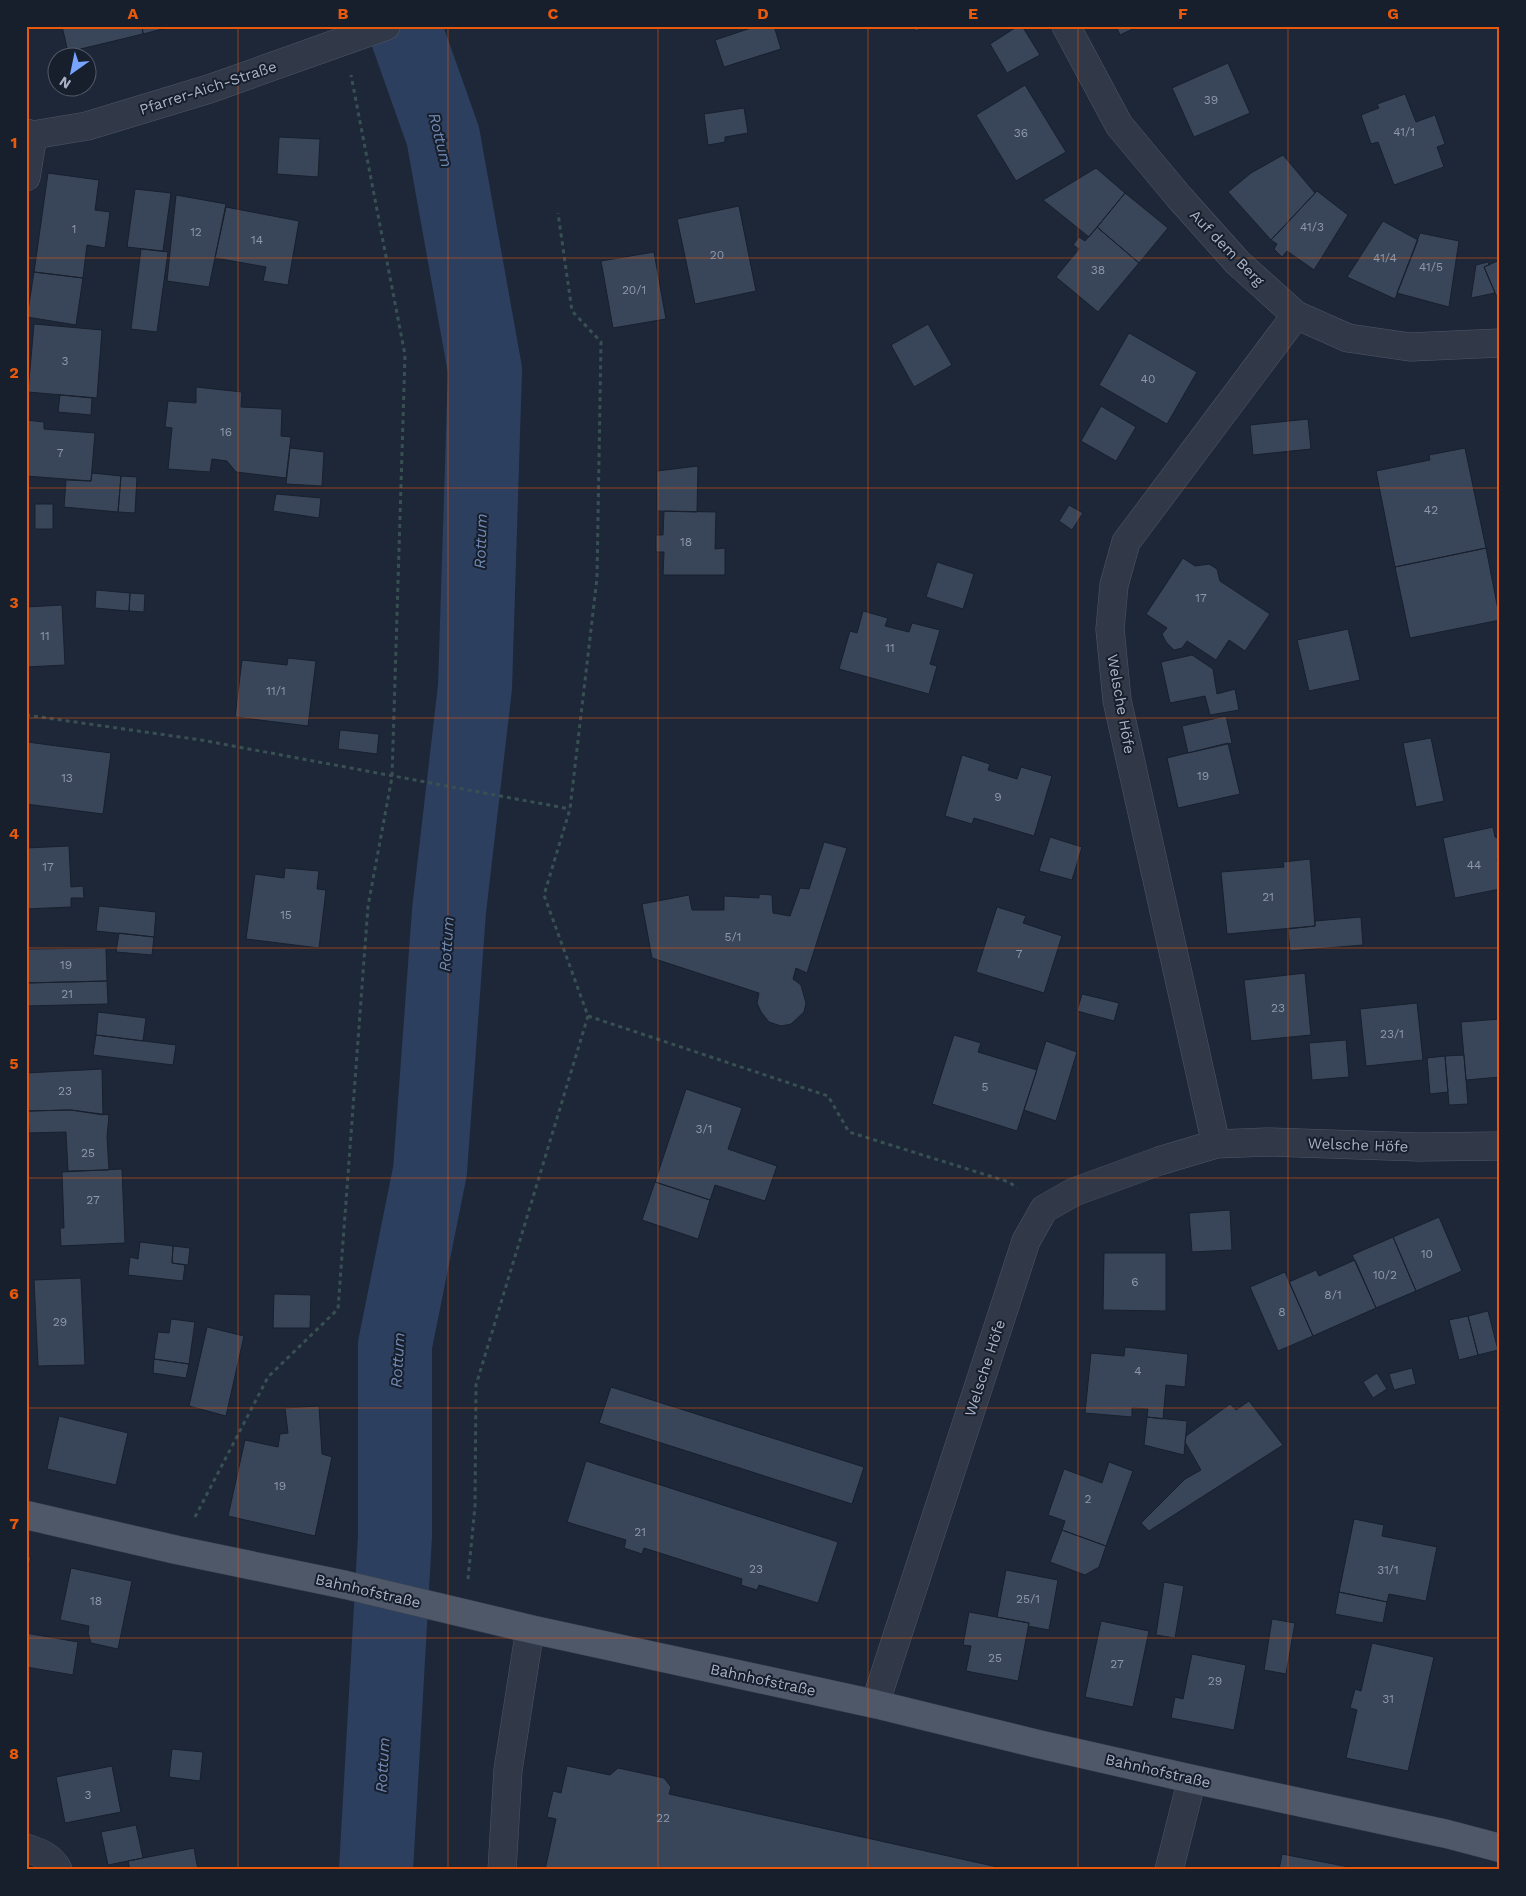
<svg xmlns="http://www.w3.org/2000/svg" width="1526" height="1896" viewBox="0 0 1526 1896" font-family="'Work Sans',sans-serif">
	<rect width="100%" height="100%" fill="#1d2738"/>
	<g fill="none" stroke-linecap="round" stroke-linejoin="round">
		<path stroke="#2d3f5f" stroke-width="74" d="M376 1870 395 1536V1345L430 1171 449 911 475 687 485 370 443 136 404 26"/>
	</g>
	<path fill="#394559" stroke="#18202e" d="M62 26H142L143 34 68 52Z
		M142 26H174L143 34Z
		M757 26H774L781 49 724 67 715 40Z
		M913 26H931L915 31Z
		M1018 26H1022L1040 55 1007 73 990 44Z
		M1116 26H1139L1120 35Z
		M1228 63 1250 113 1194 137 1172 88Z
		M1025 85 1066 152 1016 181 976 115Z
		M1405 94 1416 122 1435 115 1445 144 1437 147 1444 167 1394 185 1378 142 1371 144 1361 115 1379 108 1377 104Z
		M744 108 748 133 725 137V142L708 145 704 114Z
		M279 137 320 139 318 177 277 174Z
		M1283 155 1315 193 1271 240 1228 192 1251 173Z
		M1096 168 1125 193 1089 237 1043 200Z
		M48 173 99 180 95 210 110 212 105 248 87 245 83 278 34 272Z
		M135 189 171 193 163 251 127 247Z
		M1317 191 1348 215 1314 270 1287 251 1282 257 1274 249 1277 244 1271 240Z
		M1125 193 1168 228 1139 263 1097 227Z
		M176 195 226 204 209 287 167 281Z
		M739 206 756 291 695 304 677 219Z
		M226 207 299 221 288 285 263 281 266 267 215 258Z
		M1383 221 1418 240 1395 299 1347 277Z
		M1097 227 1139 263 1098 312 1056 277 1079 249 1073 245 1079 237 1085 241Z
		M1420 233 1459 241 1449 307 1397 293Z
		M141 249 168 252 157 332 131 329Z
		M654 252 666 319 613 328 601 261Z
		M1500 260V304L1484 267Z
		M1488 262 1489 265 1484 267 1495 293 1471 298 1476 265Z
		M34 272 83 278 76 325 27 317Z
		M34 324 102 330 97 398 28 392Z
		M928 324 952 365 914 387 891 345Z
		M1129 333 1197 372 1167 424 1099 385Z
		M196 387 242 392 241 407 282 409 281 436 291 437 286 478 236 472 227 461 212 459 210 472 168 469 172 428 165 427 168 401 196 403Z
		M60 395 92 398 91 415 58 412Z
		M1101 406 1136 427 1116 461 1081 441Z
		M1308 419 1311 449 1253 455 1250 425Z
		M26 420 44 422V429L95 433 91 481 26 476Z
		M290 448 324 452 322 486 286 484Z
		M1465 448 1486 548 1395 567 1376 471 1430 460 1429 455Z
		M698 466 697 512 657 511V471Z
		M92 473 121 476 118 512 64 507 66 480 91 481Z
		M121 476 137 477 135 513 118 512Z
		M276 494 321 498 319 518 273 511Z
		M35 504H53V529H35Z
		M1069 505 1083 513 1072 530 1059 521Z
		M664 511 716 512 715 549 725 548V575H663L664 552H656V535H663Z
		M1486 548 1500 620 1410 638 1395 567Z
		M1183 558 1195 566 1209 564 1217 569 1220 581 1270 614 1245 651 1229 640 1216 660 1187 641 1182 648 1174 650 1166 642 1162 634 1167 628 1146 614Z
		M937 562 974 574 963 609 926 597Z
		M96 590 130 593 129 611 95 608Z
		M130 593 145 594 144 612 129 611Z
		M62 605 65 665 26 667V607Z
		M863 611 888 618 885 626 909 632 912 623 940 630 930 664 937 666 929 694 839 669 850 631 857 633Z
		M1348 629 1360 680 1309 691 1297 640Z
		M1192 655 1213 669 1217 694 1235 689 1239 710 1210 715 1205 696 1170 703 1161 662Z
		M288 658 316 661 308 726 235 717 242 660 287 665Z
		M1226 716 1232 743 1188 753 1182 726Z
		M340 730 379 734 377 754 338 749Z
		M1431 738 1444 801 1416 807 1403 743Z
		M27 742 111 753 103 814 26 804Z
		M1228 743 1240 794 1178 808 1167 758Z
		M962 755 990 764 988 770 1017 779 1021 767 1052 776 1034 836 974 818 972 824 945 816Z
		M1493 827 1495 837 1500 839V857L1497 859 1500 871V889L1455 898 1443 838Z
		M1050 837 1082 847 1072 880 1039 871Z
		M824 842 847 848 807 973 796 968 793 979 801 985 806 1003 804 1012 791 1024 781 1026 769 1022 761 1012 757 1003 759 993 652 958 642 904 689 895 692 910H724V896L759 898V894L772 895 773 913 790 916 800 888 809 889Z
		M69 846 71 887 83 886 84 898H71V907L26 909V848Z
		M1310 859 1315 926 1227 934 1221 872 1284 867 1283 862Z
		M285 868 319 871 317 889 326 890 319 948 246 939 255 874 284 878Z
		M99 906 156 912 154 937 96 931Z
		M997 907 1026 916 1023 923 1062 936 1044 993 976 972Z
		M1361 917 1363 945 1290 951 1288 929 1315 926V921Z
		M119 933 154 937 152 955 116 952Z
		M106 948 107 981 26 983V949Z
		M1305 973 1311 1035 1251 1041 1244 980Z
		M107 981 108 1004 26 1006V983Z
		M1082 994 1119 1003 1114 1021 1077 1011Z
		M1417 1003 1423 1060 1366 1066 1360 1009Z
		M98 1012 146 1018 143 1041 96 1035Z
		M1500 1019V1077L1466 1080 1461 1022Z
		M96 1035 176 1045 173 1065 93 1055Z
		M954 1035 981 1043 978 1052 1037 1070 1017 1131 932 1104Z
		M1346 1040 1349 1077 1312 1080 1309 1043Z
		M1046 1041 1077 1052 1056 1121 1024 1110Z
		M1464 1055 1468 1104 1449 1105 1445 1056Z
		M1445 1056 1448 1092 1430 1094 1427 1058Z
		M102 1069 103 1115 71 1110 28 1111 26 1073Z
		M686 1089 742 1108 728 1149 777 1166 765 1201 715 1185 710 1200 655 1182Z
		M71 1110 109 1115 107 1137 109 1170 68 1171 66 1132 29 1133 28 1111Z
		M122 1169 125 1243 61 1246 60 1228H64L62 1172Z
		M655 1182 710 1200 698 1239 642 1220Z
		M1230 1210 1232 1250 1192 1252 1189 1213Z
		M1439 1217 1462 1271 1416 1291 1393 1237Z
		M1393 1237 1416 1291 1376 1308 1352 1255Z
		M140 1242 173 1246 172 1263 185 1265 183 1281 128 1275 130 1257 138 1259Z
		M173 1246 190 1248 188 1265 172 1263Z
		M1104 1253H1166V1311L1103 1310Z
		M1355 1260 1376 1308 1313 1336 1289 1282 1316 1270 1319 1276Z
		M1285 1272 1313 1336 1278 1351 1250 1287Z
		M81 1278 85 1365 38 1366 34 1280Z
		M274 1294 311 1295 310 1328H273Z
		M1488 1311 1498 1350 1478 1355 1468 1316Z
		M1468 1316 1478 1355 1459 1360 1449 1320Z
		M171 1319 195 1322 189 1364 154 1359 158 1332 169 1333Z
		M207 1327 244 1336 226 1416 189 1406Z
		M1125 1347 1188 1354 1185 1387 1166 1385 1163 1419 1147 1417 1148 1409 1132 1408V1417L1085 1413 1091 1353 1124 1356Z
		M154 1359 189 1364 186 1378 153 1373Z
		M1412 1368 1416 1384 1394 1390 1389 1374Z
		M1377 1373 1387 1389 1373 1398 1363 1382Z
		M611 1387 864 1467 852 1504 599 1423Z
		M1249 1401 1283 1445 1149 1531 1141 1523 1185 1479 1201 1470 1185 1442 1186 1436 1230 1404 1236 1410Z
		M319 1406 322 1454 332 1457 315 1536 228 1516 245 1440 278 1447 280 1434 288 1433 285 1408Z
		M59 1416 128 1433 116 1485 47 1469Z
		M1147 1417 1187 1421 1184 1455 1144 1445Z
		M586 1461 838 1542 818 1603 759 1585 757 1590 741 1585 742 1579 644 1548 642 1554 624 1548 626 1540 567 1522Z
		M1109 1462 1133 1471 1106 1546 1062 1530 1065 1521 1048 1515 1064 1469 1102 1483Z
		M1354 1519 1384 1525 1382 1536 1437 1547 1426 1601 1389 1594 1387 1602 1339 1592Z
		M1062 1530 1106 1546 1099 1567 1085 1575 1050 1562Z
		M26 1556 31 1557 26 1578Z
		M71 1568 132 1581 118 1649 91 1643 88 1633 89 1626 60 1620Z
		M1006 1570 1058 1580 1049 1630 1028 1626 1029 1623 997 1617Z
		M1164 1582 1184 1586 1175 1638 1156 1635Z
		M1339 1592 1387 1602 1383 1623 1335 1614Z
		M969 1612 1029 1623 1018 1681 966 1671 971 1646 963 1645Z
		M1272 1619 1295 1623 1286 1674 1264 1670Z
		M1101 1621 1149 1631 1133 1707 1085 1697Z
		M26 1633 78 1642 73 1675 26 1667Z
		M1372 1643 1434 1657 1408 1771 1346 1758 1357 1710 1350 1708 1355 1689 1361 1691Z
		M1192 1654 1246 1665 1234 1730 1171 1718 1175 1697 1183 1699Z
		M172 1749 203 1752 200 1781 169 1777Z
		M112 1766 121 1812 65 1823 56 1777Z
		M567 1766 610 1775 618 1768 664 1778 671 1787 669 1794 1011 1870H545L556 1819 547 1817 553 1791 561 1793Z
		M136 1825 143 1858 108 1865 101 1832Z
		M194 1848 198 1870H130L128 1861Z
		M1282 1854 1349 1867V1870H1279Z"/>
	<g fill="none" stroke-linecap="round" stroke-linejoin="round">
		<defs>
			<path id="minor" d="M1066 26 1119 125 1179 197 1238 263 1296 315 1348 338 1410 347 1500 343
				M26 133 33 135 87 126 209 89 386 26
				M26 177 33 135
				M1216 1144 1117 700 1110 629 1114 585 1126 542 1296 315
				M875 1704 1026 1241 1044 1209 1074 1192 1159 1161 1216 1144 1267 1142 1419 1147 1500 1146
				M26 1848C39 1852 52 1857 58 1870
				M502 1870 508 1770 530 1629
				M1169 1870 1192 1779"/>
			<path id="major" d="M26 1515 177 1550 346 1585 530 1629 875 1704 1038 1744 1192 1779 1447 1834 1500 1848"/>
		</defs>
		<use href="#minor" stroke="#4e5666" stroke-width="29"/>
		<use href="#major" stroke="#3a4251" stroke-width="29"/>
		<path stroke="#395053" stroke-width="3" stroke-dasharray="4 4" stroke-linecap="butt" d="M26 715 201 740 570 809
			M588 1016 828 1096 849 1132 1009 1182 1017 1188
			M195 1517 268 1377 338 1309 368 906 392 777 405 355 351 75
			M468 1579 475 1506 476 1385 588 1016 544 895 570 809 597 578 601 342 572 311 558 213"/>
		<use href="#minor" stroke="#313948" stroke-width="28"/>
		<use href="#major" stroke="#4e5869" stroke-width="28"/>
	</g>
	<path fill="none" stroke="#e8590c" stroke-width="1" stroke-opacity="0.55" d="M238 26V1870M448 26V1870M658 26V1870M868 26V1870M1078 26V1870M1288 26V1870M26 258H1500M26 488H1500M26 718H1500M26 948H1500M26 1178H1500M26 1408H1500M26 1638H1500"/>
	<g text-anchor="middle" stroke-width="4" stroke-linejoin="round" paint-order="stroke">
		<g font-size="12" fill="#8e98ab">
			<text x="1211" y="104">39</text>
			<text x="1404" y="136">41/1</text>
			<text x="1021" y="137">36</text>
			<text x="1312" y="231">41/3</text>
			<text x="74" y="233">1</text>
			<text x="196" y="236">12</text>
			<text x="257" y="244">14</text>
			<text x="717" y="259">20</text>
			<text x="1385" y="262">41/4</text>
			<text x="1431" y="271">41/5</text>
			<text x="1098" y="274">38</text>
			<text x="634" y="294">20/1</text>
			<text x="65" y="365">3</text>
			<text x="1148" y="383">40</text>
			<text x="226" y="436">16</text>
			<text x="60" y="457">7</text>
			<text x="1431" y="514">42</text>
			<text x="686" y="546">18</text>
			<text x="1201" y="602">17</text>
			<text x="45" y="640">11</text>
			<text x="890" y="652">11</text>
			<text x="276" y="695">11/1</text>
			<text x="1203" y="780">19</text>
			<text x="67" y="782">13</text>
			<text x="998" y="801">9</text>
			<text x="1474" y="869">44</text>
			<text x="48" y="871">17</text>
			<text x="1268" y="901">21</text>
			<text x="286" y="919">15</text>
			<text x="733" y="941">5/1</text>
			<text x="1019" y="958">7</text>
			<text x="66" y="969">19</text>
			<text x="67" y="998">21</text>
			<text x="1278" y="1012">23</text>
			<text x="1392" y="1038">23/1</text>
			<text x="985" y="1091">5</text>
			<text x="65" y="1095">23</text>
			<text x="704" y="1133">3/1</text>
			<text x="88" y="1157">25</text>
			<text x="93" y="1204">27</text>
			<text x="1427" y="1258">10</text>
			<text x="1385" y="1279">10/2</text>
			<text x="1135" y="1286">6</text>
			<text x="1333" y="1299">8/1</text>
			<text x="1282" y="1316">8</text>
			<text x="60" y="1326">29</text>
			<text x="1138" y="1375">4</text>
			<text x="280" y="1490">19</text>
			<text x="1088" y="1503">2</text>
			<text x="640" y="1536">21</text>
			<text x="756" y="1573">23</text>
			<text x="1388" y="1574">31/1</text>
			<text x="1028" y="1603">25/1</text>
			<text x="96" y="1605">18</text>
			<text x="995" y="1662">25</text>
			<text x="1117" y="1668">27</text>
			<text x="1215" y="1685">29</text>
			<text x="1388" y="1703">31</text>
			<text x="88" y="1799">3</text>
			<text x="663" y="1822">22</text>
		</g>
		<g font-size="15" fill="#aab3c6" stroke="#171e2c">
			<text transform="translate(208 88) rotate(-18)" y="5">Pfarrer-Aich-Straße</text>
			<text transform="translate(1227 248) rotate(46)" y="5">Auf dem Berg</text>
			<text transform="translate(1121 704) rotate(80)" y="5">Welsche Höfe</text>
			<text transform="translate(1358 1145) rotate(2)" y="5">Welsche Höfe</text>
			<text transform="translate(985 1368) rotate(-72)" y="5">Welsche Höfe</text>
			<text transform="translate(368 1591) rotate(13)" y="5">Bahnhofstraße</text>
			<text transform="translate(763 1680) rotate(12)" y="5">Bahnhofstraße</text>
			<text transform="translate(1158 1771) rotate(13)" y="5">Bahnhofstraße</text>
		</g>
		<g font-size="16" font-style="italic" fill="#6f88b2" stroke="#171e2c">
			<text transform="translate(441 140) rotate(76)" y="6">Rottum</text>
			<text transform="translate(480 541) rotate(-88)" y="6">Rottum</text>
			<text transform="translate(446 944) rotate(-86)" y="6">Rottum</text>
			<text transform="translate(397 1360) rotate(-87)" y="6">Rottum</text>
			<text transform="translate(382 1765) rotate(-87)" y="6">Rottum</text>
		</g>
	</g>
	<rect width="1526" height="1896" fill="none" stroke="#171e2c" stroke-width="55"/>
	<g transform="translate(72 72) rotate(213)"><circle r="24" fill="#171e2c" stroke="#525a6a"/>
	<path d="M0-4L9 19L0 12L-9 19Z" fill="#76a4ff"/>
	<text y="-8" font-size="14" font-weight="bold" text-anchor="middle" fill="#aab3c6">N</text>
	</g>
	<rect x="28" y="28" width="1470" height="1840" fill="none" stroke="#e8590c" stroke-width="2"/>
	<g font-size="16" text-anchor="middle" font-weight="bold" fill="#e8590c">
		<text x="133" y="19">A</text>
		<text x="343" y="19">B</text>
		<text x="553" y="19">C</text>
		<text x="763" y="19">D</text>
		<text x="973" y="19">E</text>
		<text x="1183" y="19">F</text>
		<text x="1393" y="19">G</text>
		<text x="14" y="148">1</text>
		<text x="14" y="378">2</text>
		<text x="14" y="608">3</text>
		<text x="14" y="839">4</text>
		<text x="14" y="1069">5</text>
		<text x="14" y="1299">6</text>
		<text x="14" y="1529">7</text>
		<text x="14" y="1759">8</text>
	</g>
</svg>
